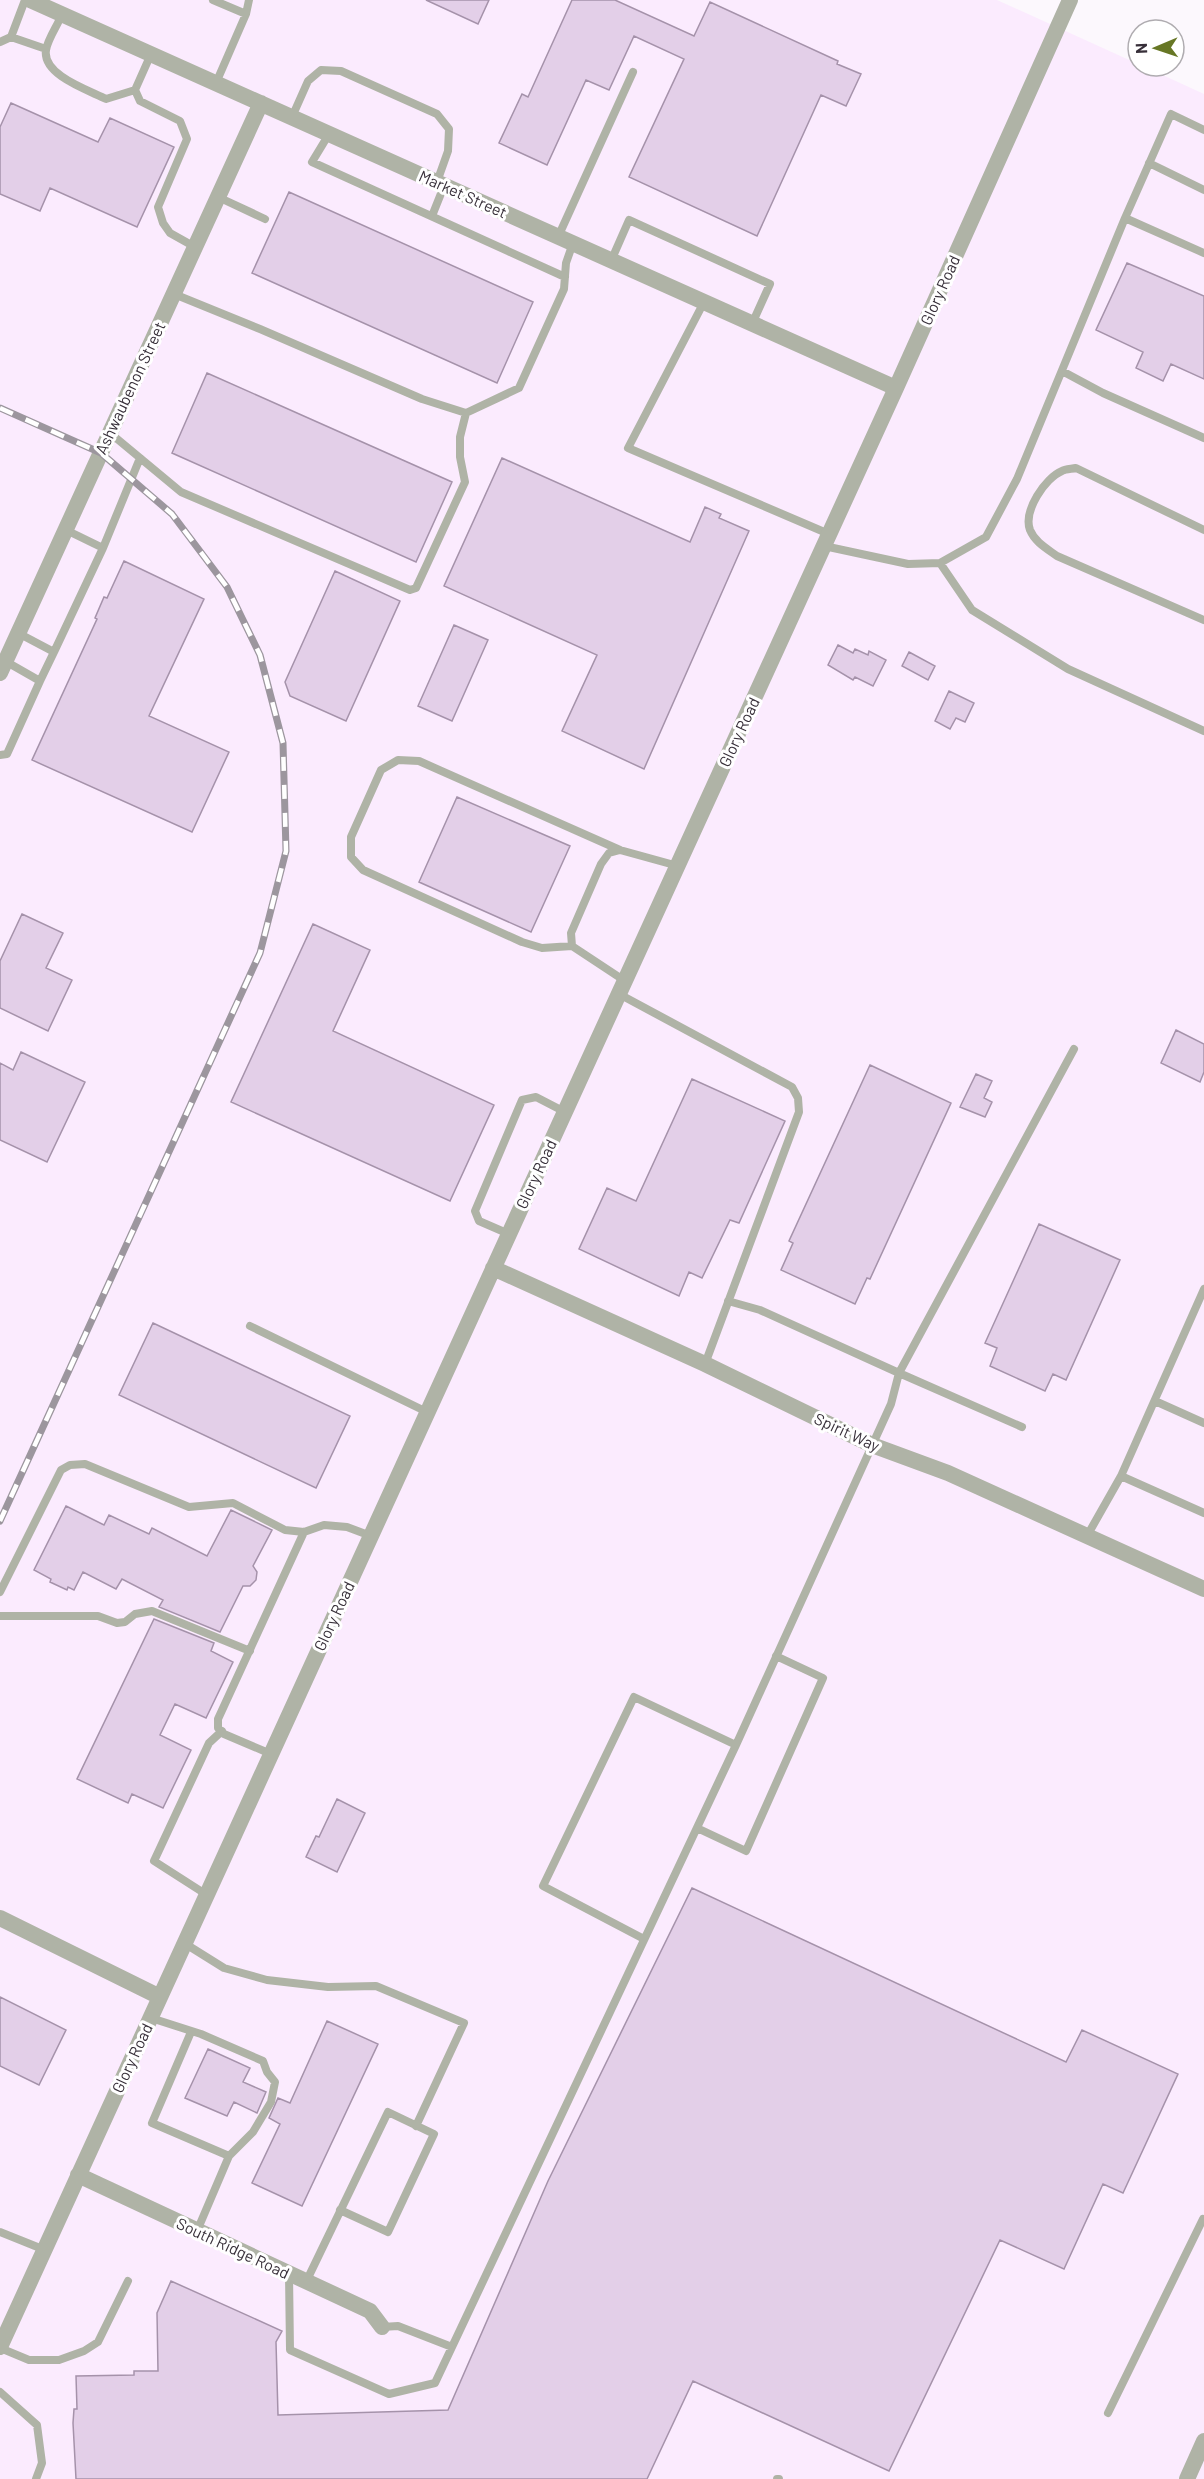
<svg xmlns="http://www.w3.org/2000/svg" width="1204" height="2479" viewBox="0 0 1204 2479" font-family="Barlow,sans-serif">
	<rect width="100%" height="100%" fill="#fcf8fd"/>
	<path fill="#fbebfe" d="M0 0H997L1138 64V66H1143L1204 94V2479H0Z"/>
	<path fill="#e3cfe8" stroke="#a592aa" stroke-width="1.5" d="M426 0H489L478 24Z
		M572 0H615L694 36 710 2 838 61 837 64 861 74 846 106 821 95 757 236 629 177 684 59 634 36 609 90 586 80 547 165 499 143 522 94 528 97Z
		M11 103 98 142 110 118 174 147 137 227 50 188 40 211 0 194V127Z
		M289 192 533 302 497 383 252 273Z
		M1127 263 1204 296V379L1171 364 1163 381 1136 368 1143 352 1096 330Z
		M207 373 452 482 416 562 172 453Z
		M502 458 690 542 705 507 721 514 719 518 749 531 644 769 562 731 597 655 444 586Z
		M124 561 204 599 149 716 229 752 192 832 32 760 97 619 95 618 104 597 107 598Z
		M335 571 400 601 346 721 290 696 285 682Z
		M454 625 488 640 452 721 418 706Z
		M838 645 853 653 855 649 868 655 869 651 886 660 873 686 855 677 853 680 828 665Z
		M909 652 935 666 928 680 902 666Z
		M949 691 974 703 965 722 956 718 950 729 935 721Z
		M457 797 570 846 531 932 419 882Z
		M22 914 63 933 46 968 72 980 48 1031 0 1008V961Z
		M313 924 370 950 333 1031 494 1105 450 1201 231 1102Z
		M1176 1030 1204 1044V1072L1200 1082 1161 1063Z
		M21 1052 85 1082 47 1162 0 1140V1063L13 1070Z
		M870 1065 951 1103 870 1279 867 1278 855 1304 781 1270 793 1243 789 1241Z
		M976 1074 992 1081 984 1098 992 1102 985 1117 960 1107Z
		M692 1079 785 1121 739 1223 730 1220 702 1278 689 1272 679 1296 579 1249 607 1188 636 1201Z
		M1039 1224 1120 1260 1066 1380 1053 1374 1045 1391 990 1366 997 1348 985 1343Z
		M153 1323 350 1416 316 1488 119 1395Z
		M66 1506 104 1525 109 1515 149 1534 152 1528 207 1556 231 1510 272 1530 253 1566 257 1572 256 1580 250 1586H243L220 1632 159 1607 163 1600 122 1579 116 1589 83 1572 74 1590 68 1587 67 1590 50 1582 51 1579 34 1570Z
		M154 1619 214 1643 211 1651 233 1662 206 1718 175 1704 160 1735 191 1750 163 1808 132 1794 128 1803 77 1779Z
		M337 1799 365 1813 337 1872 306 1857 316 1836 319 1837Z
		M692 1888 1066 2062 1082 2030 1178 2074 1123 2193 1103 2184 1064 2269 1000 2240 889 2471 693 2381 647 2479H76L73 2423 74 2409H77L76 2376 134 2375V2371H158L157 2313 171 2281 282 2331 276 2342 278 2415 448 2410 548 2181Z
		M0 1997 66 2030 39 2085 0 2066Z
		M327 2021 378 2044 302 2206 252 2183 280 2124 269 2118 278 2098 290 2103Z
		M208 2049 250 2068 243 2082 266 2092 257 2113 234 2102 227 2116 185 2098Z"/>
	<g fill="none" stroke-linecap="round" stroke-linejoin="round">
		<path stroke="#afb3a6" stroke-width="8" d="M213 0 246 14
			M62 14C58 25 48 38 46 50 42 75 88 90 106 99L135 90
			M11 37 46 49
			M0 42 11 37 25 0
			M151 54 135 90 140 101 180 121 187 139 158 207 163 223 170 233 195 247
			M216 83 246 14 249 0
			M292 117 308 81 321 70 341 71 437 114 449 129 448 151 437 182
			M329 134 312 162 565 277
			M1149 163 1204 190
			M218 197 265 219
			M432 216 444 186
			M1125 218 1204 253
			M558 237 633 72
			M611 261 629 220 770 284 752 324
			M174 294 260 329 422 399 466 413 519 388 564 289 566 263 573 243
			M704 302 628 448 829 534
			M1062 371 1103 393 1204 438
			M110 433 181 492 410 590 416 588 465 482 460 457V437L466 413
			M1204 530 1076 468C1072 469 1065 469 1062 471 1045 478 1023 511 1030 530 1035 542 1046 548 1057 556L1204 620
			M824 546 908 564 940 563 986 537 1017 479 1125 218 1171 114 1204 130
			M103 548 140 458
			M940 563 972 610 1068 669 1204 731
			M18 633 54 652 40 681
			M54 652 103 548 66 530
			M0 755 7 754 40 681 5 661
			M572 946 542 948 522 942 363 870 351 857V837L381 770 398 760 419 761 620 850
			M625 981 572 946 571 933 601 864 609 853 620 850 678 866
			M619 994 792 1087 798 1098 799 1112 705 1364
			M509 1234 479 1221 475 1211 522 1100 536 1097 565 1112
			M250 1326 427 1412
			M1155 1401 1204 1423
			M1022 1427 899 1373 1074 1049
			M1121 1476 1204 1289
			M1087 1536 1121 1476 1204 1513
			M0 1592 61 1470 70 1465 85 1464 189 1507 233 1503 285 1530 304 1532 324 1525 347 1527 371 1536
			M0 1616H98L117 1623 125 1622 135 1614 152 1611 250 1651
			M271 1754 224 1734 218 1728V1719L304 1532
			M697 1828 746 1851 823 1678 776 1656
			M207 1895 154 1861 209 1743 222 1731
			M644 1939 543 1886 634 1697 736 1745
			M184 1943 224 1968 267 1980 328 1987 376 1986 464 2023 416 2126
			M151 2018 201 2034 263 2061 267 2072 275 2082 271 2102 253 2132 229 2156 197 2231
			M191 2032 152 2123 229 2156
			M0 2232 45 2250
			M289 2274 290 2350 389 2394 435 2383 736 1745 891 1404 899 1373 760 1310 728 1301
			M306 2282 388 2112 434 2134 388 2232 340 2210
			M382 2327 398 2326 452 2347
			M0 2348 29 2360H59L84 2351 98 2342 128 2281
			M0 2392 37 2425 42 2463 36 2479
			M1108 2413 1203 2219
			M777 2479H779"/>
		<path stroke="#afb3a6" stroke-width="16" d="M30 0 896 388
			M0 673 261 103
			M493 1268 705 1364 872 1445 948 1473 1204 1589
			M0 1918 160 1997
			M78 2175 370 2311 382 2327
			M0 2347 896 388 1070 0
			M1187 2479 1204 2441"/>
		<defs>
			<path id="rail" d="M0 408 101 453 172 514 227 587 260 655 283 743 286 851 260 953 0 1521"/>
		</defs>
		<use href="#rail" stroke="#9c969e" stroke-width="7"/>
		<use href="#rail" stroke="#fff" stroke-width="4.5" stroke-dasharray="14" stroke-linecap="butt"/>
	</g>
	<g text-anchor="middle" stroke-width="6" stroke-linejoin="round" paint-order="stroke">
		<g font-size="16" fill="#372f39" stroke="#fff">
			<text transform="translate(463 194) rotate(24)" y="6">Market Street</text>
			<text transform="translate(940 290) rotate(-66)" y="6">Glory Road</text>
			<text transform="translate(130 388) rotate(-65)" y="6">Ashwaubenon Street</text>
			<text transform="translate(739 732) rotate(-65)" y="6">Glory Road</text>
			<text transform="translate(536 1174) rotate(-65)" y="6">Glory Road</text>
			<text transform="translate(847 1432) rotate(25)" y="6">Spirit Way</text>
			<text transform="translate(334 1616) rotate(-65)" y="6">Glory Road</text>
			<text transform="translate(132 2058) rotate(-65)" y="6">Glory Road</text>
			<text transform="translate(233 2248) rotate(25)" y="6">South Ridge Road</text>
		</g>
	</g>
	<g transform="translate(1156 48) rotate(268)"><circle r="28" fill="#ffffff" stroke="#afacb0" stroke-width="1.5"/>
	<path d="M0-4.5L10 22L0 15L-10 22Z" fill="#677725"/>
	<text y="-9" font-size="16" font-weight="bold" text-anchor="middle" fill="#372f39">N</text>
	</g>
</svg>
